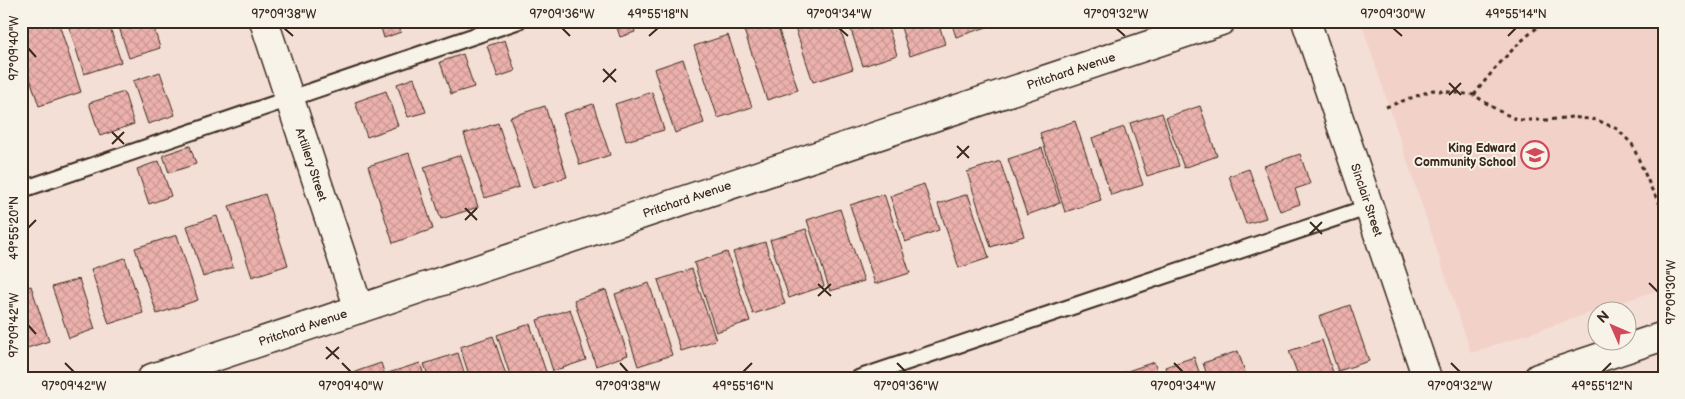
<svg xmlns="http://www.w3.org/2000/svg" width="1685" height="399" viewBox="0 0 1685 399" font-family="'Balsamiq Sans',sans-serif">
	<defs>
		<pattern id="building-cross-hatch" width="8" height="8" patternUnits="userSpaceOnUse" patternTransform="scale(1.25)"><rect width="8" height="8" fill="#ecb1ac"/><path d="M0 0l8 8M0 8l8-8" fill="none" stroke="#cb9894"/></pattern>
	</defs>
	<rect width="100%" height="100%" fill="#f4dfd6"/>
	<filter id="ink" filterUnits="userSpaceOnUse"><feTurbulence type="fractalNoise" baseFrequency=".02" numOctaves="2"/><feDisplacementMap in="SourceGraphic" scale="10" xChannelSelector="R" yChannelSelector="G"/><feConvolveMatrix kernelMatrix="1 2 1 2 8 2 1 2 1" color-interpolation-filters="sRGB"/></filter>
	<g filter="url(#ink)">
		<path fill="#f2d1c9" d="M1664 21V288L1471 353 1361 22Z"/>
		<path fill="url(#building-cross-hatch)" stroke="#3b2a1e" d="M37 21H58L81 92 39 106 21 51V26Z
			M67 21H108L121 62 84 74Z
			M117 21H152L160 48 129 58Z
			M379 21H398L401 32 384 38Z
			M615 21H632L635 32 620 37Z
			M653 21H680L656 29Z
			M689 21H711L692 28Z
			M741 21H776L798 90 767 100Z
			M793 21H838L853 69 813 82Z
			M848 21H886L897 55 863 66Z
			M899 21H938L945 44 910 56Z
			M951 21H992L993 25 956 37Z
			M728 35 752 107 718 118 694 46Z
			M505 40 515 71 498 77 487 46Z
			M463 54 474 87 451 94 440 62Z
			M683 59 704 123 675 133 654 69Z
			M160 72 175 115 148 124 133 81Z
			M414 78 426 112 408 117 397 84Z
			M386 91 398 126 367 137 355 102Z
			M124 92 134 124 100 136 89 103Z
			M652 92 664 130 626 141 615 104Z
			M593 104 610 155 580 165 563 114Z
			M545 106 567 177 533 188 510 117Z
			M1200 106 1217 156 1184 168 1166 117Z
			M1162 113 1179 166 1147 176 1130 123Z
			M1075 121 1101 200 1065 212 1040 133Z
			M498 123 519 187 485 198 464 134Z
			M1124 127 1143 185 1111 195 1092 138Z
			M190 146 196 164 169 173 163 155Z
			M1042 148 1060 203 1027 215 1008 159Z
			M409 153 433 229 393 243 368 166Z
			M1300 154 1310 184 1295 189 1300 204 1280 211 1264 166Z
			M461 155 478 207 441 219 424 167Z
			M159 161 171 196 149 204 137 169Z
			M1000 161 1024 236 991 247 967 172Z
			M1249 169 1266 218 1246 224 1229 176Z
			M924 184 939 230 905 242 890 196Z
			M265 194 288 265 252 277 229 206Z
			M884 194 910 273 875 284 850 205Z
			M968 194 989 258 959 268 938 204Z
			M840 209 864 281 830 291 807 220Z
			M217 216 233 267 203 277 187 226Z
			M806 229 824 286 789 298 770 240Z
			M177 235 198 300 157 314 135 248Z
			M765 242 785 304 753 314 733 252Z
			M727 252 750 321 716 332 694 263Z
			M125 258 143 313 109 324 91 269Z
			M692 269 716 340 681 351 658 280Z
			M79 279 95 329 69 338 52 287Z
			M649 283 672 355 638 366 615 294Z
			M31 286 49 341 21 350V289Z
			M606 290 628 355 596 366 574 300Z
			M1350 305 1369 361 1338 371 1319 316Z
			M570 309 586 360 553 371 537 320Z
			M530 324 548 378H511L497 335Z
			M493 336 507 378H470L460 347Z
			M1322 340 1335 378H1299L1289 351Z
			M1238 351 1247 378H1208L1203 363Z
			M458 353 466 378H429L424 364Z
			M1194 357 1201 378H1168L1165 367Z
			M1154 362 1160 378H1120L1119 374Z
			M381 363 386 378H344L343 376Z
			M420 363 425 378H386L385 374Z"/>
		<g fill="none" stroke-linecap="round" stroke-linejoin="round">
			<defs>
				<path id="service" d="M21 190 518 21
					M859 378 1369 207"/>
				<g id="minor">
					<path id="s1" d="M264 21 359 309"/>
					<path id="s2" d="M1306 21 1427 378"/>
					<path id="s3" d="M152 378 1221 21"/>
				</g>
				<path id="secondary" d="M1538 378 1664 336"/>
			</defs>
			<use href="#service" stroke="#3b2a1e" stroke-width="19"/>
			<use href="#minor" stroke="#3b2a1e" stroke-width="31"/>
			<use href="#secondary" stroke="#3b2a1e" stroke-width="31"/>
			<path stroke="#3b2a1e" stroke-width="3" stroke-dasharray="4 4" stroke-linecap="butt" d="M1474 95C1495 67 1518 41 1546 21
				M1386 107 1433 90 1474 95 1497 110 1518 120H1548L1572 117 1597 120 1617 129 1632 144 1652 190 1664 211"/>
			<use href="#service" stroke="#f7f3e8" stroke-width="15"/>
			<use href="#minor" stroke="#f7f3e8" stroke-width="28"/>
			<use href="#secondary" stroke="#f7f3e8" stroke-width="28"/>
		</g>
	</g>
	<path fill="none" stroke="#3b2a1e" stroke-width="2" d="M284 28 293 36M562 28 570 36M839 28 848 36M1116 28 1125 36M1393 28 1402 36M649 36 658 28M1508 36 1516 28M28 48 36 57M603 69 616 82M603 82 616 69M1449 83 1461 95M1449 95 1461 83M112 132 124 144M112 144 124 132M957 146 969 158M957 158 969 146M465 208 477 220M465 220 477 208M1310 222 1322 234M28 228 36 220M1310 234 1322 222M1649 283 1658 292M818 284 831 296M818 296 831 284M28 325 36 334M326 347 339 359M326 359 339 347M65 363 74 372M342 363 351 372M620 363 628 372M897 363 906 372M1174 363 1183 372M1451 363 1460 372M743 372 752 363M1602 372 1611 363"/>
	<defs>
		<symbol id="school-ring" viewBox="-11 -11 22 22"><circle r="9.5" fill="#f7f3e8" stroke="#d1495b" stroke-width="1.5"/><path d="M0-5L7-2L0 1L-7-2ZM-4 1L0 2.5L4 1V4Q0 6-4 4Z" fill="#d1495b"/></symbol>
	</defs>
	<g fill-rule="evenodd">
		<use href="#school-ring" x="1519" y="139" width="32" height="32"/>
	</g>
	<g text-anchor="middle" stroke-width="4" stroke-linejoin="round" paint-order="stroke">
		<g font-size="12" fill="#3b2a1e" stroke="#f7f3e8">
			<text dy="4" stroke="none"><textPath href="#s3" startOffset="969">Pritchard Avenue</textPath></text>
			<text dy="4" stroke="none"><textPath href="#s1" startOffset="151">Artillery Street</textPath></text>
			<text dy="4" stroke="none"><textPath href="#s2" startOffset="189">Sinclair Street</textPath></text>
			<text dy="4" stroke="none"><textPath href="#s3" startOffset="564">Pritchard Avenue</textPath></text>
			<text dy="4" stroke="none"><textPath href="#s3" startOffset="159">Pritchard Avenue</textPath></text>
		</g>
		<g font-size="12" font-weight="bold" fill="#3b2a1e" stroke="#f7f3e8" text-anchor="end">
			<text x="1516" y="152">King Edward<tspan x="1516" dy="14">Community School</tspan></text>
		</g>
	</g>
	<rect width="1685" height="399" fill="none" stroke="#f7f3e8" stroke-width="55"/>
	<g transform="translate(1612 326) rotate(315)"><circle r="24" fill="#f7f3e8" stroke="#aca397"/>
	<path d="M0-4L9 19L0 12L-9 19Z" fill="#d1495b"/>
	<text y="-8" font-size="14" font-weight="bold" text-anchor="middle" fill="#3b2a1e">N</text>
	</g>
	<rect x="28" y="28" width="1630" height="344" fill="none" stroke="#3b2a1e" stroke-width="2"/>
	<g font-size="12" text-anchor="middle" fill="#3b2a1e">
		<text x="284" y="18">97°09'38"W</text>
		<text x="562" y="18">97°09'36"W</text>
		<text x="658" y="18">49°55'18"N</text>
		<text x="839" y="18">97°09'34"W</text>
		<text x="1116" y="18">97°09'32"W</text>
		<text x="1393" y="18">97°09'30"W</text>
		<text x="1516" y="18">49°55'14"N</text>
		<text transform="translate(14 48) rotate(-90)" y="4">97°09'40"W</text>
		<text transform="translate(14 228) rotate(-90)" y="4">49°55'20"N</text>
		<text transform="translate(1671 292) rotate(-90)" y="4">97°09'30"W</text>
		<text transform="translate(14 325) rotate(-90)" y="4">97°09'42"W</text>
		<text x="74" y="390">97°09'42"W</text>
		<text x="351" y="390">97°09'40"W</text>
		<text x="628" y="390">97°09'38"W</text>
		<text x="743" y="390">49°55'16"N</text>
		<text x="906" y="390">97°09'36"W</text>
		<text x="1183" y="390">97°09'34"W</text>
		<text x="1460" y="390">97°09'32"W</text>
		<text x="1602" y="390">49°55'12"N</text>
	</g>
</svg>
